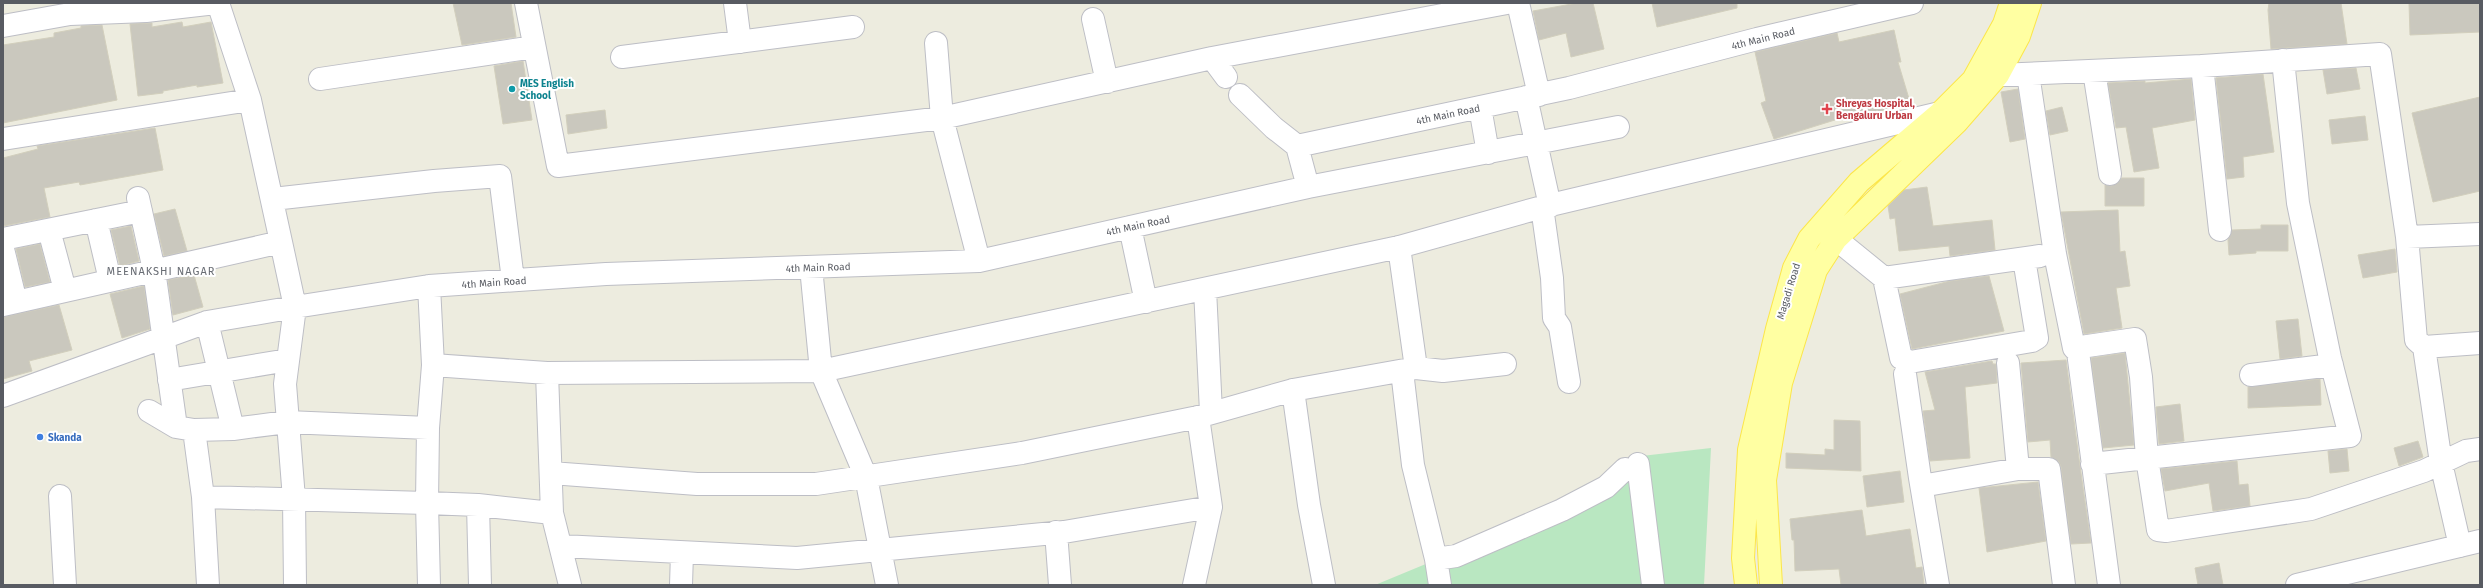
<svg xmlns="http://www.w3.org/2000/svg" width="2483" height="588" viewBox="0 0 2483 588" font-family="'Fira Sans',sans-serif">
	<rect width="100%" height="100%" fill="#edecdf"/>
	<path fill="#b9e7c1" d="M1711 448 1704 585H1375L1527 522 1633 457Z"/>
	<path fill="#cac8be" stroke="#d2cfbd" d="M453 3H511L516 37 462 45Z
		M1577 3H1593L1604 49 1571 57 1566 33 1539 40 1533 11Z
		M1652 3H1737V8L1657 27Z
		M2269 3H2341L2347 44 2271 49 2268 10Z
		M2409 3H2480V32L2410 35Z
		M182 22 183 27 211 22 223 83 197 87V85L163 91V93L138 96 130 24 152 23V27Z
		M102 25 117 100 3 123V45L54 37V33L81 28V26Z
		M1894 30 1901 62H1898L1910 102 1856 119 1854 114 1774 139 1761 103 1766 101 1755 52 1837 33 1839 42Z
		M523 61 532 120 503 124 494 66Z
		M2356 68 2360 89 2327 94 2323 70Z
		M2263 74 2274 152 2243 157 2244 177 2227 179 2216 78Z
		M2191 79 2195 120 2152 128 2159 168 2134 172 2126 127 2116 128 2108 83 2145 81V83Z
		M2018 89 2025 139 2010 142 2001 92Z
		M2480 97V191L2433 202 2412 113Z
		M2062 107 2068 131 2050 135 2046 111Z
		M605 110 607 128 568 134 566 115Z
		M2365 116 2368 140 2332 144 2329 120Z
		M155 128 163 170 80 185 79 182 44 188 50 217 3 226V158L38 149 37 146Z
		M2122 178H2144V206H2105V185L2112 186Z
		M1927 187 1933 226 1992 220 1995 250 1950 256 1949 246 1899 251 1895 218 1890 219 1888 206 1904 190Z
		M175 209 187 251 164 256 154 214Z
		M2118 210 2120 252 2125 251 2130 286 2116 288 2122 328 2084 334 2061 212Z
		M2261 225H2288V251H2256V253L2229 255 2228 240 2232 230 2261 229Z
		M131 226 139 261 120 266 111 230Z
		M40 244 50 282 25 287 16 249Z
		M2395 249 2397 272 2363 278 2358 255Z
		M194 275 203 307 173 315 168 280Z
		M1989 276 2004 331 1912 349 1900 294 1950 281Z
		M144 286 150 329 122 338 110 294Z
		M59 305 72 350 29 361 32 371 3 379V317Z
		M2298 319 2302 356 2280 359 2276 321Z
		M2125 353 2134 445 2103 448 2091 358Z
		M2066 360 2080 466 2091 543 2071 544 2061 467 2059 462 2051 457 2050 440 2028 442 2021 363Z
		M1992 361 1993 364H1996L1997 383 1965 387 1970 458 1930 461 1923 411 1935 410 1925 372Z
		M2320 379 2321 405 2248 408V387Z
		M2180 404 2184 441 2159 444 2156 407Z
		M1834 420 1860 421 1861 471 1786 468V453L1825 455V449L1834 450Z
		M2418 441 2423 457 2399 466 2394 448Z
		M2347 449 2349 471 2330 473 2328 451Z
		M2237 461 2239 485 2248 484 2250 506 2213 511 2209 483 2165 491 2161 469Z
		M1900 471 1904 502 1867 507 1863 476Z
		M2038 482 2046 541 1987 552 1979 488Z
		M1862 510 1866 536 1910 529 1916 568 1922 567 1924 585H1841L1839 569 1795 571 1794 540H1792L1790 519Z
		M2219 563 2223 585H2198L2195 568Z"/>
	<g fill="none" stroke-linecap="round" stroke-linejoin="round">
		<defs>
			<path id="minor" d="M526 3 558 166 942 118 1212 58 1507 3
				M735 3 740 42
				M1518 3 1539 95
				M1093 19 1107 82
				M3 26 70 14 146 11 216 3
				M936 43 942 118 979 261
				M622 57 853 27
				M1212 58 1226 77
				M2202 66 2220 230
				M2094 71 2110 174
				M2028 74 2055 254 2074 348 2078 352 2109 585
				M1998 75 2202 66 2380 54 2407 237 2480 234
				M320 79 534 47
				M1240 95 1274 128 1297 146
				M1526 97 1550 206
				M1480 107 1488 153
				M3 139 250 100
				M1297 146 1569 88 1757 39 1912 3
				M1308 187 1618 127
				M138 198 154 270 176 427
				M273 199 434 181 500 176 513 280
				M1542 207 1552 278 1554 318 1560 327 1569 382
				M96 220 110 280
				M1130 227 1146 302
				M49 230 65 290
				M2407 237 2416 340 2424 347 2480 343
				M3 239 141 211
				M1836 239 1884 278 2040 256
				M281 242 295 307 285 384 294 499 295 585
				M3 249 16 302
				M811 267 821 371 866 477 887 585
				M1884 278 1901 358 1910 362 2032 341 2037 338 2024 259
				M429 286 433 365 428 428 427 503 478 505
				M1205 289 1211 412
				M3 305 281 242 250 100 218 3
				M207 322 233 429
				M2424 347 2441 463 2460 546
				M2074 348 2135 339 2141 377 2147 458 2158 530 2166 531 2311 509 2424 471 2466 451 2480 449
				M2008 363 2018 469
				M433 365 547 373 821 371 1399 247 1542 207 1940 113 1945 116
				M1416 368 1443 371 1505 364
				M1402 371 1413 465 1436 559 1440 585
				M547 373 552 513 570 585
				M1905 374 1920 478 1938 585
				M2251 375 2332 365
				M169 380 288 360
				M1293 390 1309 505 1324 585
				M3 396 207 322 295 307 429 286 606 274 979 261 1308 187 1297 146
				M149 411 176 427 194 430 233 429 287 422 428 428
				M194 430 203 497 208 585
				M1638 464 1653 585
				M2092 464 2350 436 2330 358 2298 203 2283 60
				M551 473 697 484H816L1022 453 1198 417 1293 390 1416 368 1399 247
				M1922 484 1927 485 2018 469H2049L2064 585
				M60 496 65 585
				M203 497 427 503 429 585
				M1056 532 1060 585
				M562 546 797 558 1064 532 1211 507
				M1436 559 1456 556 1562 510 1606 487 1625 469
				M480 585 478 505 552 513
				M681 585 682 553
				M1194 585 1211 507 1198 417
				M2297 585 2480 541"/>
			<path id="major" d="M1746 585 1743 558 1749 450 1777 329 1794 268 1809 239 1859 182 1940 113 1973 80 2004 24 2011 3
				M1771 585 1765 480 1781 383 1816 270 1836 239 1957 122 1998 75 2019 36 2030 3"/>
		</defs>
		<use href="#minor" stroke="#bdbec5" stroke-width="24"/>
		<use href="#major" stroke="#fce64a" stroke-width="24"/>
		<use href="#minor" stroke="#fff" stroke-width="22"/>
		<use href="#major" stroke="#ffffa2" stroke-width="22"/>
	</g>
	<circle fill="#0f9aa8" stroke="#fff" stroke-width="1.5" cx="512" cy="89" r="4"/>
	<path fill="#e0444e" stroke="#fff" stroke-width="1.5" d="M1825 103h4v4h4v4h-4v4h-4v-4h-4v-4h4z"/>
	<circle fill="#3f7fe0" stroke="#fff" stroke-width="1.5" cx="40" cy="437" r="4"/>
	<g text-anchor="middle" stroke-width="4" stroke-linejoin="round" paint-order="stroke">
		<g font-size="10" fill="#585b62" stroke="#fff">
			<text transform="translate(1763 38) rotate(-14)" y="4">4th Main Road</text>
			<text transform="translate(1448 114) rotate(-12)" y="4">4th Main Road</text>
			<text transform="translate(1138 225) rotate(-12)" y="4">4th Main Road</text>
			<text transform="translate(818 267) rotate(-2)" y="4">4th Main Road</text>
			<text transform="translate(494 282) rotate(-4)" y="4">4th Main Road</text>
			<text transform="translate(1788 291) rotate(-73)" y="4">Magadi Road</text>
		</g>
		<g font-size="10" font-weight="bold" fill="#0d838f" stroke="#fff" text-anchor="start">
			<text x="520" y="87">MES English<tspan x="520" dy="12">School</tspan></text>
		</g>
		<g font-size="10" font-weight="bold" fill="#be3a42" stroke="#fff" text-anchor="start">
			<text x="1836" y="107">Shreyas Hospital,<tspan x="1836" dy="12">Bengaluru Urban</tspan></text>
		</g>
		<g font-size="10" font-weight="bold" fill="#366cbe" stroke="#fff" text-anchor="start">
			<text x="48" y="441">Skanda</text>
		</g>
		<g font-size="11" letter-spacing="1" fill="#696d74" stroke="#fff">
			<text x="161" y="275">MEENAKSHI NAGAR</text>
		</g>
	</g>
	<rect width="2483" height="588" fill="none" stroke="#585b62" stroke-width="8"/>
</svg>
